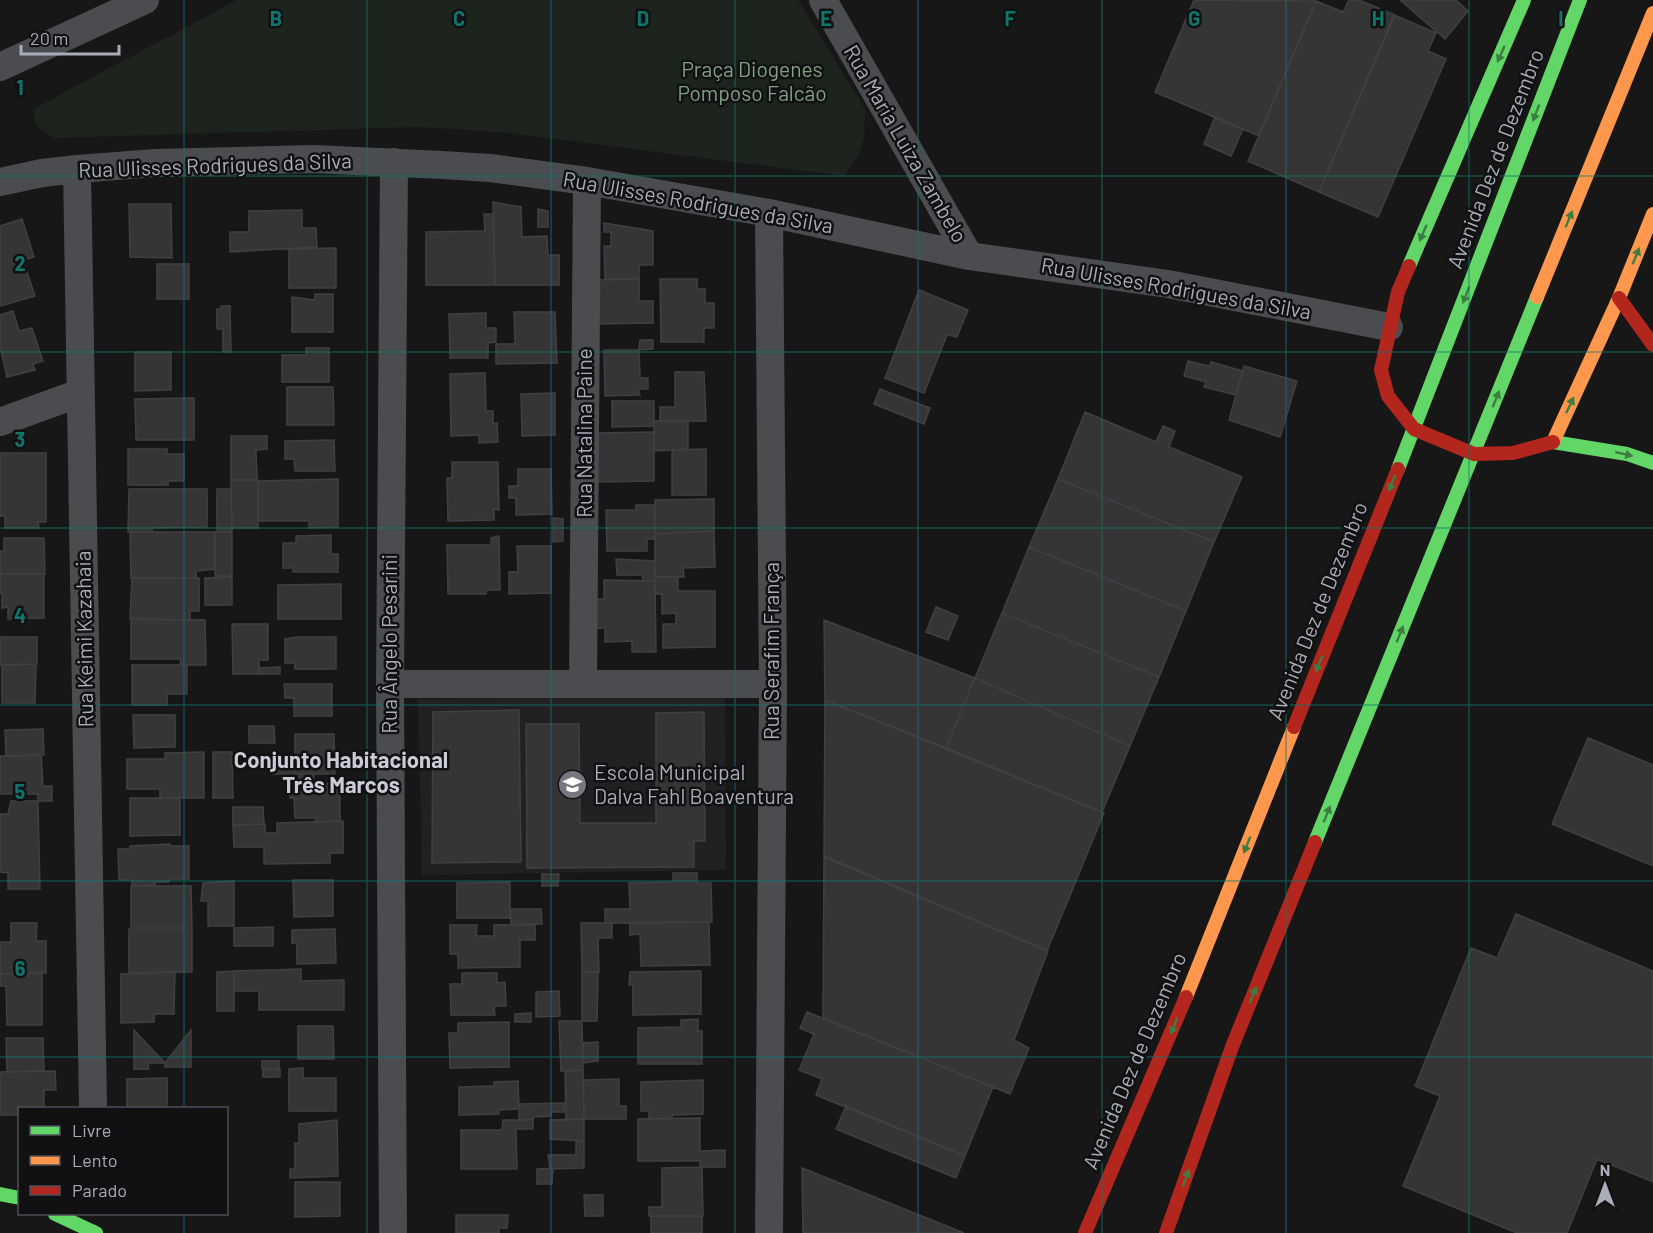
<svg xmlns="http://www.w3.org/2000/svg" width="1653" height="1233" viewBox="0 0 1653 1233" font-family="Barlow,sans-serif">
	<rect width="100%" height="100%" fill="#171717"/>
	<path fill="#212123" d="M725 697 726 870 422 875 418 699Z"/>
	<path fill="#1d241e" d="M237 0H798L865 109 864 139 859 154 844 176 508 133 459 129 415 127 55 138C41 129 32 128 35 108Z"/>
	<path fill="#353536" stroke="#3f4043" stroke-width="1.5" d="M1194 0 1316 1 1259 136 1155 92Z
		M1349 0H1359L1395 15 1319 192 1248 161 1316 1 1343 12Z
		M1400 0H1456L1468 11 1445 39Z
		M1394 15 1436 33 1428 51 1446 59 1378 217 1319 192Z
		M1215 117 1243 129 1231 156 1204 144Z
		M493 202 521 207 522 237 547 236 548 255H559V285H495Z
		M129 204H171L172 258 130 257Z
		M538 209 548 211V227H538Z
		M302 210V228H316L317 247 230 252V232H249V211Z
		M484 214H493L495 285H426V232L485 231Z
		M22 219 34 257 23 260 35 296 0 306V226Z
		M604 223 653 231V265H639V279H605L604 246H611V232H604Z
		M336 248V288H289V249Z
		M157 264H189V299H157Z
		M639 279V301H653V323L595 324 594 280Z
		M660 279H697V289H705V303H714V328H704V342H661Z
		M919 290 968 310 957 337 947 335 924 393 885 378Z
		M315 294H333V332H292V297L315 300Z
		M221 306H230L231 352H223V329H217V309H221Z
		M13 311 19 331 32 328 43 361 33 364 35 370 7 377 0 346V315Z
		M514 312H555L557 363 496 364V344H515Z
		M486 313V328H496V342L488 343V358H450L449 314Z
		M640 340H653V349L639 350Z
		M306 348H329V382H282V355H306Z
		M604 350H639L640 378H648V389H638L640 395 605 396Z
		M135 352H171V390L135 391Z
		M1188 361 1209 366 1211 362 1243 371 1236 395 1204 387 1206 382 1184 376Z
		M1244 366 1297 381 1280 437 1229 420Z
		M675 372H704L706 421H660V407H675Z
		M485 373 486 411H493V424L497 423 498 442 479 443V435L451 436 450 374Z
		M287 387H333L334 425H287Z
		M880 389 930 408 924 424 874 404Z
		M555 393V435L522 436 521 394Z
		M194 398V440H136L135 399Z
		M612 401H654V426L612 427Z
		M1085 412 1156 442 1163 426 1175 431 1169 447 1242 477 1214 542 1058 479Z
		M654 421H688V449L654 451Z
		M654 432V481L596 482 595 433Z
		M231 436H267V449L256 450 257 480H231Z
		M334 440 335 471H295L294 459H285V441Z
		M128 449H167V454H184V481H168V485H128Z
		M706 449V495H672V450Z
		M0 453H46V522H38L39 528H5V516H0Z
		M452 462H498L499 510 494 509V520L448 521 447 478H452Z
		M518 469H551L552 514 516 515V498H509V486H518Z
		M338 479V527L309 528V521H258V481Z
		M1058 479 1214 542 1186 611 1029 547Z
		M231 480H258V528H232Z
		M129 489H207V527L151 528 153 532H128Z
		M217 489H231L232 532H217Z
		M714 499V531L655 534V500Z
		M636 505H655V539H647V551H607L606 510H636Z
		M553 518 563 519V541L553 542Z
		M714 531 715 567 683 568 684 577H655V534Z
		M130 532H215V569L196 571V578H131Z
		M215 532H232V576H215Z
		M331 535V554H338V572H293V568H283V543H296V536Z
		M499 536 500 590H486V594H448L447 545H491V538Z
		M4 538H44L45 574H0V551H4Z
		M517 546H551V593L509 594V572H518Z
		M1029 547 1186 611 1159 677 1002 613Z
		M616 559 655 561V581H643L642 575H617Z
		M0 574H44V618L8 619V607L2 608V593H0Z
		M232 577V605H205V578Z
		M655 577H678V591H715V647L663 648V624H676V613L662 614V594H655Z
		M132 578H199V611H190V620L130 619Z
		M604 580 655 581 656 652H632V641L605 642V628H596V599H604Z
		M341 584V619H278V585Z
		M936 607 958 616 948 640 926 632Z
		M1002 613 1159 677 1130 746 975 678Z
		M131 619 205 620 206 665H181L180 659H131Z
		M824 620 975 678 946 748 825 700Z
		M232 624H268V660H259V674H233Z
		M0 637H37V664L0 665Z
		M297 637H336V669H295V663H285V639Z
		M36 664 35 703H2V665Z
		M132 665H187V694H167V705H132Z
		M280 667V674H259V668Z
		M975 678 1130 746 1102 812 946 748Z
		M284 684H332V716H294V698H285Z
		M825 700 1104 813 1047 951 824 857Z
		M519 710 521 862 432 863 433 712Z
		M704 712 705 841H694V867L527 868 526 724H579L580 823H656V713Z
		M133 715H175V747L134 748Z
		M249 726H274L275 743H249Z
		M43 729 44 755 6 756 5 730Z
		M295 734H334L335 774H273V762H295Z
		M1588 738 1653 765V866L1552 824Z
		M204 752V798H160V789H127V759H165V753Z
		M213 752H232L233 798H213Z
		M41 755 43 786H52V801H38V794H0V756Z
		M299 774H314L313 784 340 783V821L315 822 316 818H295L294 798H290V782H299Z
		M130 798H180V835L130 836Z
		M11 801H38L40 889H8V873L0 872V814H8Z
		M233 807H263L264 824 233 825Z
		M343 821V853H330V863L264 864V847H234L233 825 265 824V833H277V823Z
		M170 844V846H189V879H169V882H155V885L132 886V880H119L118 849H130V846Z
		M824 856 1048 951 1014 1040 1029 1048 1010 1094 823 1018Z
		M673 873H697V883H711L712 922 605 923V909H630L629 883 673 882Z
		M542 874H559L558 886H542Z
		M293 880H333V916L294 917Z
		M234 881V926H208V901H201L203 883Z
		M510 882V918H457V883Z
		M131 886H191L192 927H131Z
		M510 909H541L542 924 511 925Z
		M1516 914 1653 971V1182L1597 1159 1567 1233H1517L1403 1186 1440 1096 1415 1086 1471 948 1497 958Z
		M709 922 710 965 641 966 640 934 630 935V923Z
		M11 923H37L36 941H46V973L0 974V942H11Z
		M581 923H612V938H598L599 972H582Z
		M535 924V940H520V967L458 968V954H450V925H477L476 936H494V925Z
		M273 927V946H234V928Z
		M129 929H192V972L129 973Z
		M335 929 336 963 297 964V943H292V930Z
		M301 969V981L344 980V1010H259V991H234V971Z
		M234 971V1011H217V972Z
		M701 971V1014L633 1015V985H629L630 972Z
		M175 972 174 1014H154V1022L121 1023V974Z
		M582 972H598L597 1021H582Z
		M42 973V1025H7L6 986H0V974Z
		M462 973H497V983L505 982 506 1006H494L495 1015H451L450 984H462Z
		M559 991 560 1016 536 1017V992Z
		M807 1012 993 1087 965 1156 816 1095 822 1079 799 1070 814 1034 800 1028Z
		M531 1013V1022H515V1014Z
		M698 1019V1031H702V1064H638V1028L681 1027V1020Z
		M559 1021H582L583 1070 561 1071Z
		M509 1022V1067L450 1068 449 1033H458V1023Z
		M298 1026H333L334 1059H298Z
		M134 1030 165 1063H148L149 1069H134Z
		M191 1030V1067H165V1063Z
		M6 1038H43L44 1071 7 1072Z
		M598 1042V1061L583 1063V1043Z
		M262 1061H279V1069H262Z
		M303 1068V1078H336V1111H289V1069Z
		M263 1069H280V1077H263Z
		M583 1070 584 1119 566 1120 565 1071Z
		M55 1071 56 1090H44V1108H20V1115H0V1072Z
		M167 1078V1108H127V1079Z
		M619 1079V1106H626V1119H584L583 1080Z
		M703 1080V1114L672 1115V1119H649V1111H641V1082Z
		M518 1081 519 1109 499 1110V1114L459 1115V1087L494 1086V1082Z
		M564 1103V1112H551V1116L534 1117 533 1120H519V1104Z
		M846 1106 965 1156 956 1178 836 1129Z
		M700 1118V1151L725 1150V1167H700V1161H638V1119Z
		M584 1119V1141L550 1139V1120Z
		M337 1120 338 1176 290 1178V1169H295V1143H299V1124Z
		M503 1120H533V1129H516L517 1169H461V1130H502Z
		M576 1141H584V1168L550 1169 548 1155H576Z
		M702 1167 703 1216H649V1207H662V1168Z
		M553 1168 552 1184H537V1169Z
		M802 1168 964 1233H803Z
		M295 1182H340V1216L295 1217Z
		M584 1195H603V1216H585Z
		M456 1215H508L507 1228H499V1233H456Z
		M651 1216H702V1233H651Z"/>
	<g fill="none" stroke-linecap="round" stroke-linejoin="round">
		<path stroke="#4b4c50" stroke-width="28" d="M823 0 969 256
			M0 67 145 0
			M77 169 93 1108
			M0 182 42 173 77 169 156 163 314 159 442 165 490 168 587 181 769 213 969 256 1168 284 1389 327
			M769 213 773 684 769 1233
			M0 422 80 393
			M390 684H773
			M583 684 587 181
			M393 1233 390 684 394 162"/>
		<path stroke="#63d668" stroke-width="14" d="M1409 266 1524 0
			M1553 442 1627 454 1653 463
			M1398 469 1580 0
			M1315 842 1537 297
			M0 1194 20 1198
			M55 1214 96 1233"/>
		<path stroke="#ff974d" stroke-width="14" d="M1537 297 1653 13
			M1553 442 1619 298 1653 214
			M1186 997 1294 727"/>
		<path stroke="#b3261e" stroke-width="14" d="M1409 266 1398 292 1381 370 1388 396 1414 429 1474 454 1513 453 1553 442
			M1619 298 1653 345
			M1294 727 1398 469
			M1085 1233 1186 997
			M1166 1233 1232 1047 1315 842"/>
	</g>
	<defs><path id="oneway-solid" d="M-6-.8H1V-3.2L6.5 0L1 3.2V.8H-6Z" transform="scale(1.5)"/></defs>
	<g fill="#3e7d42">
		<use href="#oneway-solid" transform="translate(1501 54) rotate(114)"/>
		<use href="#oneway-solid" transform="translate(1536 113) rotate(111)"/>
		<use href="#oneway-solid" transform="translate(1569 219) rotate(-68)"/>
		<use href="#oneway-solid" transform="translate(1423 233) rotate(114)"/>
		<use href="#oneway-solid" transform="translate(1636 256) rotate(-68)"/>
		<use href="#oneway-solid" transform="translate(1466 295) rotate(111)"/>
		<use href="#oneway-solid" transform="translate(1496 399) rotate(-68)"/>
		<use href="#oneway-solid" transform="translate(1570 405) rotate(-65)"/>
		<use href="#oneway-solid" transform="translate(1624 454) rotate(13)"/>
		<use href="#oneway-solid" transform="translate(1392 483) rotate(112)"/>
		<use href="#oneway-solid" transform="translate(1400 634) rotate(-68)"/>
		<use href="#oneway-solid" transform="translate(1319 664) rotate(112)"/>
		<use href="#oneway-solid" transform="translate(1327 814) rotate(-68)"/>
		<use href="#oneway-solid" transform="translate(1247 845) rotate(112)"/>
		<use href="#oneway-solid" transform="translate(1253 995) rotate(-68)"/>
		<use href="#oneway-solid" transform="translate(1174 1026) rotate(112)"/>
		<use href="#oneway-solid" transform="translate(1186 1178) rotate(-70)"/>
	</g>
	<path fill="none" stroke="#0f766e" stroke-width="1.5" stroke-opacity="0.55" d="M184 0V1108M367 0V1233M551 0V1233M735 0V1233M918 0V1233M1102 0V1233M1286 0V1233M1469 0V1233M0 176H1653M0 352H1653M0 528H1653M0 705H1653M0 881H1653M0 1057H1653M184 1214V1233"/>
	<defs>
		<symbol id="school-disc" viewBox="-11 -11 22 22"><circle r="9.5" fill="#757880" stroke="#111113"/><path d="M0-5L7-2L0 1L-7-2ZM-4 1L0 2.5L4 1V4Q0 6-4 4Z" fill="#fff"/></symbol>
	</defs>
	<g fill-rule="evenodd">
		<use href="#school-disc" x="556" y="768" width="33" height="33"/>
	</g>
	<g text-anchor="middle" stroke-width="5" stroke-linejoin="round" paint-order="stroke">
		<g font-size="21" fill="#7fa381" stroke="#111113">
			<text x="752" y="77">Praça Diogenes<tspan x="752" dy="24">Pomposo Falcão</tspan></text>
		</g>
		<g font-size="21" fill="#a8adb8" stroke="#111113">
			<text transform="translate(905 144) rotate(60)" y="7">Rua Maria Luiza Zambelo</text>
			<text transform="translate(1496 159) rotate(-69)" y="7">Avenida Dez de Dezembro</text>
			<text transform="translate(215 166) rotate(-2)" y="7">Rua Ulisses Rodrigues da Silva</text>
			<text transform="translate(698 203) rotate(10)" y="7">Rua Ulisses Rodrigues da Silva</text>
			<text transform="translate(1176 289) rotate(10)" y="7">Rua Ulisses Rodrigues da Silva</text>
			<text transform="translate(585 433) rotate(-90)" y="7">Rua Natalina Paine</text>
			<text transform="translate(1318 611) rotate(-68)" y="7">Avenida Dez de Dezembro</text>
			<text transform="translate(85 639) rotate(-91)" y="7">Rua Keimi Kazahaia</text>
			<text transform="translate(390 644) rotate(-90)" y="7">Rua Ângelo Pesarini</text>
			<text transform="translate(772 651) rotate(-90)" y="7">Rua Serafim França</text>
			<text transform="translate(1135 1061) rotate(-67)" y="7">Avenida Dez de Dezembro</text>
		</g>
		<g font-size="21" fill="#a8adb8" stroke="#111113" text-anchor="start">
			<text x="594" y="780">Escola Municipal<tspan x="594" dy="24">Dalva Fahl Boaventura</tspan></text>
		</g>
		<g font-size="22" font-weight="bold" fill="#c9ccd4" stroke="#111113">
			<text x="341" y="768">Conjunto Habitacional<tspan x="341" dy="25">Três Marcos</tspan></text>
		</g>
	</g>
	<g font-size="20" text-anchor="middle" font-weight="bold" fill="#0f766e" stroke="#111113" stroke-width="5" stroke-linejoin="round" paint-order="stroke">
		<text x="276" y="26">B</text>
		<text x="459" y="26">C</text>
		<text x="643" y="26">D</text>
		<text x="826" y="26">E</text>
		<text x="1010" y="26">F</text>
		<text x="1194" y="26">G</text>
		<text x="1378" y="26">H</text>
		<text x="1561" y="26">I</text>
		<text x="20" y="95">1</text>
		<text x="20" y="271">2</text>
		<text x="20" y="447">3</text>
		<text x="20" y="623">4</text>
		<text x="20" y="799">5</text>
		<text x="20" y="976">6</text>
	</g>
	<rect x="18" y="1107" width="210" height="108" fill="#111113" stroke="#4d4f55" stroke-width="1.5"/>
	<rect x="30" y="1126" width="30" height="9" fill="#63d668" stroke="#4d4f55" stroke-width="1.5"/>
	<text x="72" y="1137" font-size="18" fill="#a8adb8">Livre</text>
	<rect x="30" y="1156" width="30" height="9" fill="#ff974d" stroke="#4d4f55" stroke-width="1.5"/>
	<text x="72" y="1167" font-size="18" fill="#a8adb8">Lento</text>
	<rect x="30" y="1186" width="30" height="9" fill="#b3261e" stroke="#4d4f55" stroke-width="1.5"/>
	<text x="72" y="1197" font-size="18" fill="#a8adb8">Parado</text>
	<g transform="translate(1605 1185)" stroke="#111113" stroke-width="4.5" paint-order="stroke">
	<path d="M0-4.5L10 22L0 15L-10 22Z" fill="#a8adb8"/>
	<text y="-9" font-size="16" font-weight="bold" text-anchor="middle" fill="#a8adb8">N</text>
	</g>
	<path d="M21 45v9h98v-9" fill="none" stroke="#a8adb8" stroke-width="3"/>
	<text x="30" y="45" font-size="18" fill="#a8adb8" stroke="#111113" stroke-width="4.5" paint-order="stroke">20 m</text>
</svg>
